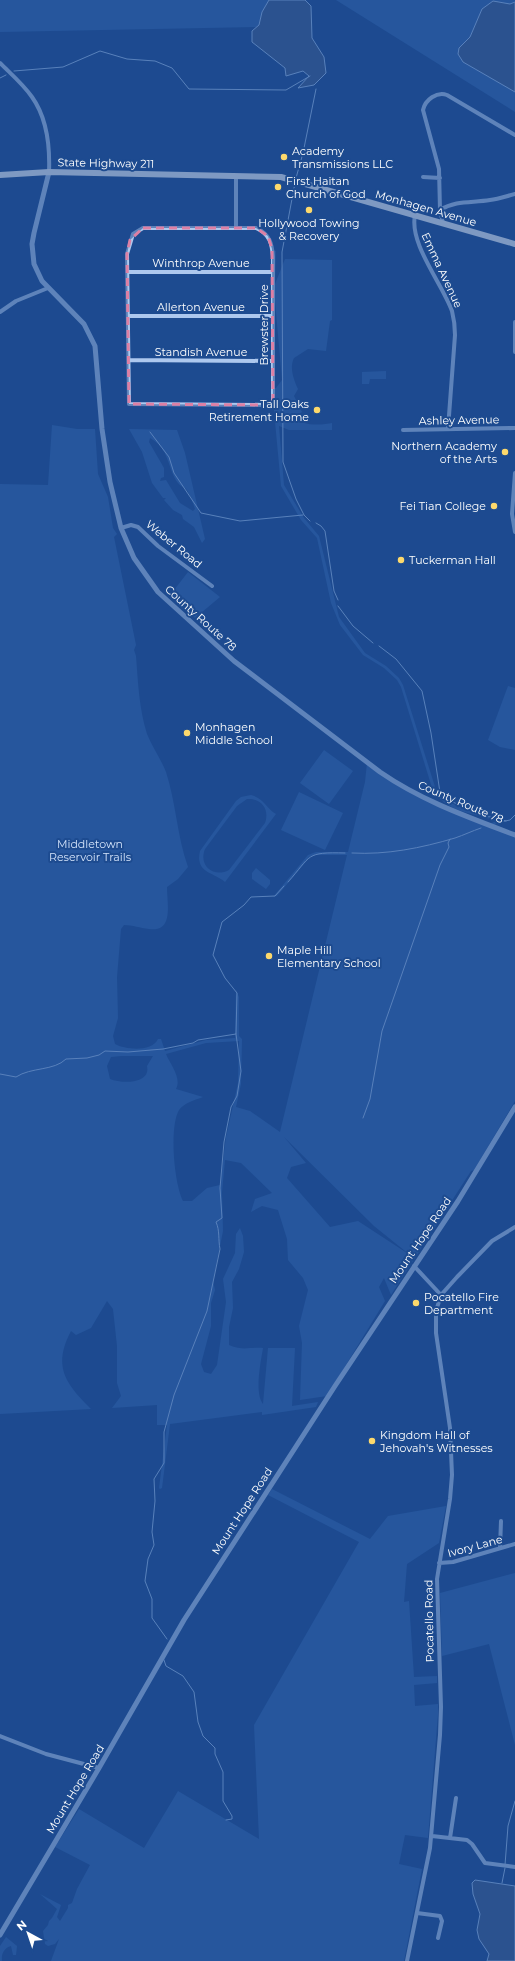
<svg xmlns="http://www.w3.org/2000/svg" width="515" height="1961" viewBox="0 0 515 1961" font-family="Montserrat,sans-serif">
	<rect width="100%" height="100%" fill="#1d4b90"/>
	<path fill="#3164ae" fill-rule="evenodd" d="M0 0H269L262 12 259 25 257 27 0 32Z
		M336 0H515V112Z
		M273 250 276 251 275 284 285 259 332 260V320L330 321 326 351 308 349 294 358C289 368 294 380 298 389L294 396 302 412 296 416C298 427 324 425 332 423V430H289L279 426 284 485 304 518 319 536 339 617 365 653 386 666 399 678 403 685 436 790C451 809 477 812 499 818L500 822 493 826 515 834V1101L474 1170 471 1171 391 1295 384 1278 379 1287 385 1301 327 1396 300 1400 302 1343 299 1326 308 1290 303 1278 288 1260 287 1239 278 1210 262 1206 251 1212 255 1199 272 1193 241 1163 225 1160 222 1192 223 1231 213 1281 215 1290 211 1303V1326L201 1364 204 1372 211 1374 217 1365 226 1302 223 1279 235 1253 236 1234 240 1228 243 1236 244 1252 239 1269 232 1282 233 1308 229 1327V1345C243 1351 249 1347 263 1348 261 1361 254 1393 263 1404L268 1348H295L292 1406 318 1402 316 1407 262 1415V1412L170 1424 162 1488 160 1489 159 1488 167 1425H157V1405L112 1408 121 1396 117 1383V1346L113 1309 107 1301 91 1328 76 1335 71 1331C52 1367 66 1384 91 1409L0 1414V484L48 485 52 425 77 429H95L98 474 108 497 113 528 117 534 114 537 136 645 134 650 136 656C138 682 139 709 147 734 152 747 161 759 166 772 176 803 177 836 188 867L178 879 167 887C167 904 174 933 149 929 140 928 133 925 124 925L121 929 117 977 118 1018 113 1036 115 1044C126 1050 152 1052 158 1039H161L165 1051 206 1040 235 1038 236 990 239 997V1036L242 1039 241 1084 236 1107 250 1111 280 1132 347 855H316L310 857 277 896 273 897 308 855 316 852H348L365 782 367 763 393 782 488 825 496 821C472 812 450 814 433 791L401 687 397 680 384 668 363 655 340 625 331 603 317 538 301 520 281 486 272 389ZM275 301 282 380 276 388H275ZM239 1041 238 1083 226 1137 220 1185 207 1188 192 1201H183C174 1183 169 1127 179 1110 184 1103 195 1100 203 1097L176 1089C182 1078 170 1064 166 1054L206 1043ZM121 1056H153L147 1066C151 1084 122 1084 110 1079L107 1066 111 1057ZM284 1137 374 1226 410 1255 358 1221 330 1227 287 1178 291 1167 306 1163Z
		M386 371V379H370L369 384H362V372Z
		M129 429 177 430 185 453 205 539 202 543 194 527 183 519 182 515 173 510 164 500 166 498H163L152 483 142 452ZM150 438C170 449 167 468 178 483 180 486 184 487 186 489 189 493 194 505 195 509L193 511 180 503 166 480 160 481 161 478 164 477V468L149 442Z
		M188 572 220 597 195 618 171 594Z
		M508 686 515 688V750L500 747 488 740Z
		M324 750 353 771 329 804 300 783Z
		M299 792 343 813 325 850 281 830Z
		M251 795C264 798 266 808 276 814L225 882C213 872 195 873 200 851L236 801 241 797ZM247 799C261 798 270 809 265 823L229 870C214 878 198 866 205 849L237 806Z
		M256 868 270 880V884L266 889 252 879V873Z
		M272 1489 370 1539 388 1516 446 1506 439 1543 407 1564 404 1602 409 1601 414 1677 437 1676V1683L414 1685 415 1706 438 1704V1714L428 1838 405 1835 399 1864 422 1869 404 1961H51L59 1939 55 1944 48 1946 45 1944 43 1931 48 1925 49 1921 52 1918 57 1909 40 1894 61 1905 57 1917 60 1921 68 1908V1905L72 1903 77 1889 90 1865 55 1847 79 1809 144 1848 178 1791 259 1839 254 1725 359 1542 268 1495Z
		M515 1573V1745L489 1644 442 1656 440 1593Z
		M6 1937 17 1946 16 1955H13L11 1946C4 1948 1 1954 2 1961H0V1946Z"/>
	<path fill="#3c5c8f" stroke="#a0c2ef" d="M269 0H305L311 6 312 38 324 57 326 73 314 85 298 88 309 76 303 71 286 76 285 68 252 42V31L259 25 262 12Z
		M493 1 510 4 515 2V92L463 62 458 54 459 48 470 37 482 9Z
		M475 1880 515 1886V1961H487L489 1954 479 1939 477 1930 480 1914 473 1894 472 1883Z"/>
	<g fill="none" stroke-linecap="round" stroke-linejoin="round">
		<path stroke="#a0c2ef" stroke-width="1" d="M14 71 63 67 100 51 127 59 155 61 172 68 189 89 286 90 310 76
			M0 78 6 75
			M296 178 303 153 316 89
			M295 183 282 252 283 462 296 499 304 515 310 521
			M150 432 169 457 174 473 201 513 240 521 303 515
			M316 523 321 526 325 531 334 591 338 600
			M338 606 353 626 373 643
			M379 646 396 659 422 691 431 733 441 799H446L482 815 506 821
			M500 822 510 820 515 815
			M352 853C387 855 421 848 455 838 464 835 472 831 481 828
			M288 882C312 855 305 852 345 853
			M0 1074 16 1077C31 1067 54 1071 66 1059L87 1058 99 1055 105 1051 128 1052 163 1049 193 1043 198 1040 236 1034 237 993 225 978 213 955 222 922 244 905 251 897 275 896 284 886
			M363 1118 370 1099 382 1031 440 865 449 847 448 843 450 839
			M167 1639 152 1618V1599L145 1581 148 1559 154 1545 152 1532 155 1501 154 1479 164 1463V1432L174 1395 207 1311 220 1249C218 1239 220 1231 216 1222L222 1218 220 1188 224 1142 231 1107 237 1096 241 1071 236 1034
			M164 1660 166 1666 183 1676 194 1692 198 1722 203 1736 215 1748V1754L223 1772V1801L232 1816V1819L226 1820
			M505 1865 508 1826 515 1801
			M502 1883 505 1868"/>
		<path stroke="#adc8ee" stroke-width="4" d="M0 63C11 74 23 84 32 97 47 118 50 147 49 172
			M423 177 440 178
			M440 210C456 200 472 203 490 200 498 199 507 196 515 194
			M415 215C409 244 442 283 452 311 454 319 455 327 455 335L448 429
			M443 223 440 210 439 169 423 110C425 100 437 91 447 95L515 135
			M143 228H256C270 234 272 244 273 257V405L129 404 127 254 133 234Z
			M236 228V176
			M129 272H273
			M0 312 16 301 48 288
			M129 316H273
			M515 322V352
			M129 360 273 361
			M403 430 515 428
			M515 473 512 514 515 532
			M121 528 131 525 138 527 158 546 212 586
			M414 1266 441 1295
			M500 1548 501 1521
			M439 1563 453 1562 515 1544
			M0 1736 46 1754 99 1768
			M432 1836 467 1840 472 1844 485 1863 515 1867
			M450 1838 456 1798
			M417 1913 440 1916 442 1921 438 1938
			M407 1961 430 1848 440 1735 441 1707 437 1579 450 1499 452 1475 450 1428 436 1333V1311L441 1295 457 1277 492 1241 515 1227"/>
		<path stroke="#adc8ee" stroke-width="5" d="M49 172 34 233 32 244 34 264 42 281 84 324 95 346 102 429 110 482 121 528 134 558 158 592 234 661 380 772C422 801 468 817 515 835
			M0 1935 99 1768 184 1620 335 1386 458 1201 515 1107"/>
		<path stroke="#f4f8ff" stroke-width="6" d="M0 175 49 172 281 177 515 244"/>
	</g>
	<path d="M0 0H515V1961H0ZM143 228H256L268 236 272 249 273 405 129 404 127 254 130 240Z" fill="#1d4b90" fill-opacity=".55" fill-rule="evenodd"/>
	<path fill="none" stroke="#dd80a5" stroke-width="3" stroke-dasharray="8 5" stroke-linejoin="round" d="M143 228H256L268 236 272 249 273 405 129 404 127 254 130 240Z"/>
	<g fill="#fdd96c" stroke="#1d4b90" stroke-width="1.5">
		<circle cx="284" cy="157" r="4"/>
		<circle cx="278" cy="187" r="4"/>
		<circle cx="309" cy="210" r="4"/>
		<circle cx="317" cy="410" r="4"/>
		<circle cx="505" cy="452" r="4"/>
		<circle cx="494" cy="506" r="4"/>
		<circle cx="401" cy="560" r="4"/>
		<circle cx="187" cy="733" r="4"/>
		<circle cx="269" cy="956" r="4"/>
		<circle cx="416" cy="1303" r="4"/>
		<circle cx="372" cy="1441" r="4"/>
	</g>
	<g text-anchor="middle" stroke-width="4" stroke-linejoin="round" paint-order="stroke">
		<g font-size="11" fill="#fff" stroke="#1d4b90" text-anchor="start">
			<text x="292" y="155">Academy<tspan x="292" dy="13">Transmissions LLC</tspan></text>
			<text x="286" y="185">First Haitan<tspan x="286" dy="13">Church of God</tspan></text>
			<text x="309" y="227" text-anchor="middle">Hollywood Towing<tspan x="309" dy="13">&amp; Recovery</tspan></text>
			<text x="309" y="408" text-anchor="end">Tall Oaks<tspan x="309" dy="13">Retirement Home</tspan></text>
			<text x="497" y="450" text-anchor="end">Northern Academy<tspan x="497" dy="13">of the Arts</tspan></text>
			<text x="486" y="510" text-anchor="end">Fei Tian College</text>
			<text x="409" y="564">Tuckerman Hall</text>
			<text x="195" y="731">Monhagen<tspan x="195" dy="13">Middle School</tspan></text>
			<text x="277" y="954">Maple Hill<tspan x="277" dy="13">Elementary School</tspan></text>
			<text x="424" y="1301">Pocatello Fire<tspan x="424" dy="13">Department</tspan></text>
			<text x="380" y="1439">Kingdom Hall of<tspan x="380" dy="13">Jehovah's Witnesses</tspan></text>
		</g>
		<g font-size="11" fill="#fff" stroke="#1d4b90">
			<text transform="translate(106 163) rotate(1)" y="4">State Highway 211</text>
			<text transform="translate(426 208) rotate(16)" y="4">Monhagen Avenue</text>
			<text x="201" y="267">Winthrop Avenue</text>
			<text transform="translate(442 270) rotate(65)" y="4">Emma Avenue</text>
			<text x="201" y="311">Allerton Avenue</text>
			<text transform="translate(264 325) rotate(-90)" y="4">Brewster Drive</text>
			<text x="201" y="356">Standish Avenue</text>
			<text transform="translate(459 420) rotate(-1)" y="4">Ashley Avenue</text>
			<text transform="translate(174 544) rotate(39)" y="4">Weber Road</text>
			<text transform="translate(201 618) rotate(42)" y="4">County Route 78</text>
			<text transform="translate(461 802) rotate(23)" y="4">County Route 78</text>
			<text transform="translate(420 1240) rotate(-56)" y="4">Mount Hope Road</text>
			<text transform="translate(242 1511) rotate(-57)" y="4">Mount Hope Road</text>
			<text transform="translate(475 1546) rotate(-15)" y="4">Ivory Lane</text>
			<text transform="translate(429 1621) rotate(-91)" y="4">Pocatello Road</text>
			<text transform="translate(75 1789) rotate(-59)" y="4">Mount Hope Road</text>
		</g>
		<g font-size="11" fill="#d3e3fa" stroke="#1d4b90">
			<text x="90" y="848">Middletown<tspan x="90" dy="13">Reservoir Trails</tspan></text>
		</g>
	</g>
	<g transform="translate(28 1933) rotate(320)" stroke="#1d4b90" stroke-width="3" paint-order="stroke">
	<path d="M0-3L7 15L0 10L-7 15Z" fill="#ffffff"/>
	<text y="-6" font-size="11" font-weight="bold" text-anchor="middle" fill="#ffffff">N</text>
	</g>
</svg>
